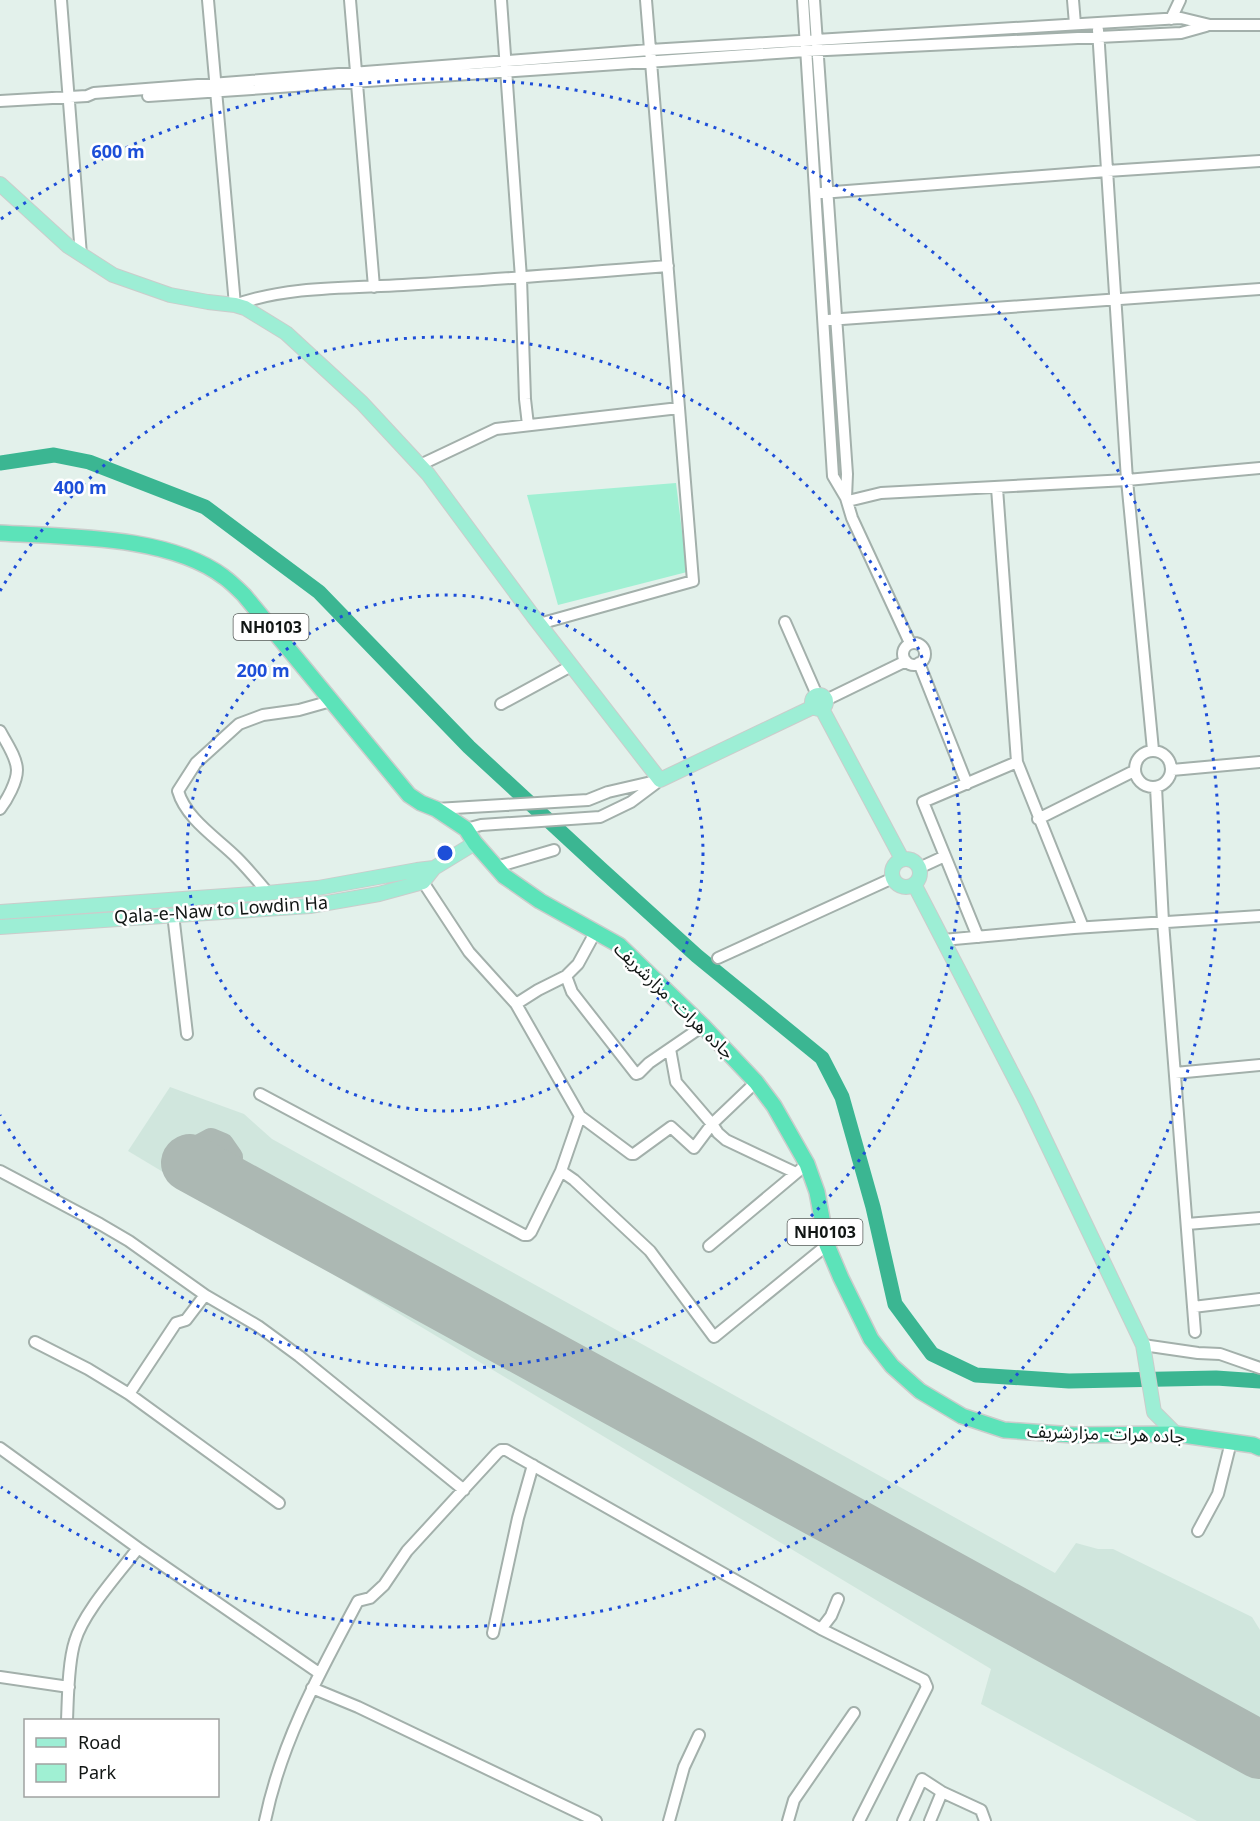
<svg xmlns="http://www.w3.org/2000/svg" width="1260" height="1821" viewBox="0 0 1260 1821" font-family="Georgia,'Noto Sans Arabic',serif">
	<rect width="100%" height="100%" fill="#e3f1eb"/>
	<path fill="#d0e6dd" d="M170 1087 244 1114 272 1139 1055 1573 1076 1543 1098 1549H1113L1252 1617 1260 1630V1821H1197L981 1704 991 1669 128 1151Z"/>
	<path fill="#a0f0d3" d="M676 483 687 572 558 605 527 495Z"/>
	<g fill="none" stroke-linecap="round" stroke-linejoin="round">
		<path stroke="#3bb692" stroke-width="15" d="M0 463 54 455 89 462 205 507 319 592 469 747 601 869 697 956 822 1058 842 1097 873 1207 895 1304 932 1354 976 1375 1069 1381 1216 1378 1260 1381"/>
		<path stroke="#acb8b3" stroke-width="22" d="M190 1163 198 1146 211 1139 223 1144 232 1157 231 1169 224 1182
			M1156 1692 1164 1677
			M1217 1745 1225 1731"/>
		<path stroke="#acb8b3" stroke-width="58" d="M190 1163 1260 1750"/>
		<defs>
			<path id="minor" d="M61 0 81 255
				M208 0 235 305C286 286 349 288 403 285 492 280 580 273 668 266
				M350 0 374 287
				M501 0 521 278 525 399 528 425
				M803 0 833 476 846 498 852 518 910 643
				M814 0 847 474 846 498
				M1073 0 1075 24
				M1171 19 1180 0
				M1098 30 1127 480 1153 750
				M148 96 806 51 1181 33 1206 26
				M0 101 87 96 94 93 650 50 1098 23 1181 18 1210 25H1260
				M821 193 1107 171 1260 161
				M828 320 1260 289
				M420 465 496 429 679 408
				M997 488 1017 762
				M848 501 881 493 1127 480 1260 468
				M785 622 817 695
				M539 624 693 581 646 0
				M903 654a11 11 0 1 1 22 0a11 11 0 1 1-22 0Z
				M919 663 967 784
				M826 700 906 661
				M501 704 571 666
				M0 731C6 742 17 758 17 770 17 782 7 800 0 809
				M1135 769a18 18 0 1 1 36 0a18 18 0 1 1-36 0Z
				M1172 770 1260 762
				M1156 787 1163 922 1195 1332
				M436 809 588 800 608 792 660 780
				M1038 819 1134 771
				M466 829 481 825 600 817 631 802 655 784
				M496 867 554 850
				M919 868 945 856
				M423 882 469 952 516 1004
				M268 893C258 881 248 869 237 858 217 838 186 819 178 791L196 763 239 724 263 715 299 710 331 701
				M173 914 187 1034
				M978 937 923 802 1017 762 1083 927
				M943 940 1074 928 1260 916
				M718 958 893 878
				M566 976 572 992 636 1074 639 1073 649 1063 703 1026
				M670 1049 676 1082 712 1124 718 1133 726 1140 796 1173
				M1175 1073 1260 1065
				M260 1094 524 1235H528L531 1232 561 1171 580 1116 516 1004 538 990 566 976 578 964 596 931
				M580 1116 631 1154H634L671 1127 694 1148 712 1124 756 1082
				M0 1171 100 1224 129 1241 205 1295 258 1326 299 1356 464 1490
				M561 1171 574 1180 650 1251 714 1337 827 1245
				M1187 1224 1260 1218
				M709 1246 801 1169
				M1193 1307 1260 1299
				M35 1342 88 1369 129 1394 279 1503
				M1143 1345 1198 1353 1220 1354 1260 1368
				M129 1394 176 1323 186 1320 205 1295
				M0 1448 138 1548 319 1673
				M1198 1531 1218 1494 1231 1442
				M821 1629 831 1616 838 1599
				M493 1633 518 1518 533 1465
				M0 1677 69 1687
				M312 1688 358 1707 596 1821
				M67 1720C68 1698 68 1662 75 1641 84 1611 119 1574 138 1548
				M265 1821C281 1742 320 1672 358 1601L370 1598 384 1585 407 1551 497 1453 501 1450H506L821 1629 924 1680 927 1687 859 1821
				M669 1821 684 1767 699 1735
				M788 1821 794 1800 854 1713
				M903 1821 922 1779 942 1792 981 1810 985 1821
				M930 1821 942 1792"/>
			<path id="major" d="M0 184 68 246 113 275 170 295 208 302 235 305 245 308 286 333 362 403 428 474 533 616 660 780 813 707
				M812 702a7 7 0 1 1 14 0a7 7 0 1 1-14 0Z
				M822 709 902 859
				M892 873a14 14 0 1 1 28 0a14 14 0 1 1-28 0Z
				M914 884 1027 1102 1143 1345 1154 1412 1176 1434
				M0 912 268 893 318 888 417 870 434 868
				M0 927 310 906 379 894 423 882 434 868 475 843"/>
			<path id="highway" d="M0 533C67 537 169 535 224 577 231 582 238 589 244 595L409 795 421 803 436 809 466 829 475 843 504 876 540 901 619 945 703 1026 756 1082 774 1106 807 1164 817 1192 827 1245 841 1278 871 1339 892 1366 920 1391 962 1416 1004 1430 1074 1435 1176 1434 1253 1445 1260 1448"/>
		</defs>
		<use href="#minor" stroke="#a3b0ab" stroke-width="14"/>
		<use href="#major" stroke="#cbcccb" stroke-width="16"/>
		<use href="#highway" stroke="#cbcccb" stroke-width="18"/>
		<use href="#minor" stroke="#fff" stroke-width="10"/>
		<use href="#major" stroke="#9deed5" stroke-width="14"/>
		<use href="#highway" stroke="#5ce3b9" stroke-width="15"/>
	</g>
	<g fill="none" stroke="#1d4ed8" stroke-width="3" stroke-dasharray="3 6">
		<circle cx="445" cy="853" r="258"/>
		<path d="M0 591A516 516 0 1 1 0 1115"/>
		<path d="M1 219A774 774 0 1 1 1 1487"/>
	</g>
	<g text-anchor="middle" stroke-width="5" stroke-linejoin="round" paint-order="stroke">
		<g fill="#fff" stroke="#585c5a" stroke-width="1.5">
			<rect x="233.5" y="614" width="75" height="26" rx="4.5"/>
			<rect x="787.5" y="1219" width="75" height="26" rx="4.5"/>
		</g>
		<g font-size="16" font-weight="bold" fill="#111614">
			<text x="271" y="633">NH0103</text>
			<text x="825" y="1238">NH0103</text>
		</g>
		<g font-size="18" fill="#111614" stroke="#fff">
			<text transform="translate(221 910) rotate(-4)" y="6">Qala-e-Naw to Lowdin Ha</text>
			<text transform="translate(674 1001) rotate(44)" y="6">جاده هرات- مزارشریف</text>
			<text transform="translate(1106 1434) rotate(2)" y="6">جاده هرات- مزارشریف</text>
		</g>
	</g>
	<circle cx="445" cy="853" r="9" fill="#1d4ed8" stroke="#fff" stroke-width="3"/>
	<g font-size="18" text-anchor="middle" font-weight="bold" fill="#1d4ed8" stroke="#fff" stroke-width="5" stroke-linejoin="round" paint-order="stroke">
		<text x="118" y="158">600 m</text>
		<text x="80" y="494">400 m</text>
		<text x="263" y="677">200 m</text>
	</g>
	<rect x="24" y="1719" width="195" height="78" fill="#ffffff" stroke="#a0a2a1" stroke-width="1.5"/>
	<rect x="36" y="1738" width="30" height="9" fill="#9deed5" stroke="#a0a2a1" stroke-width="1.5"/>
	<text x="78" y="1749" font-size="18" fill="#111614">Road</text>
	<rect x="36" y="1764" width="30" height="18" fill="#a0f0d3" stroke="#a0a2a1" stroke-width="1.5"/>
	<text x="78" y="1779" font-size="18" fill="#111614">Park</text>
</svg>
